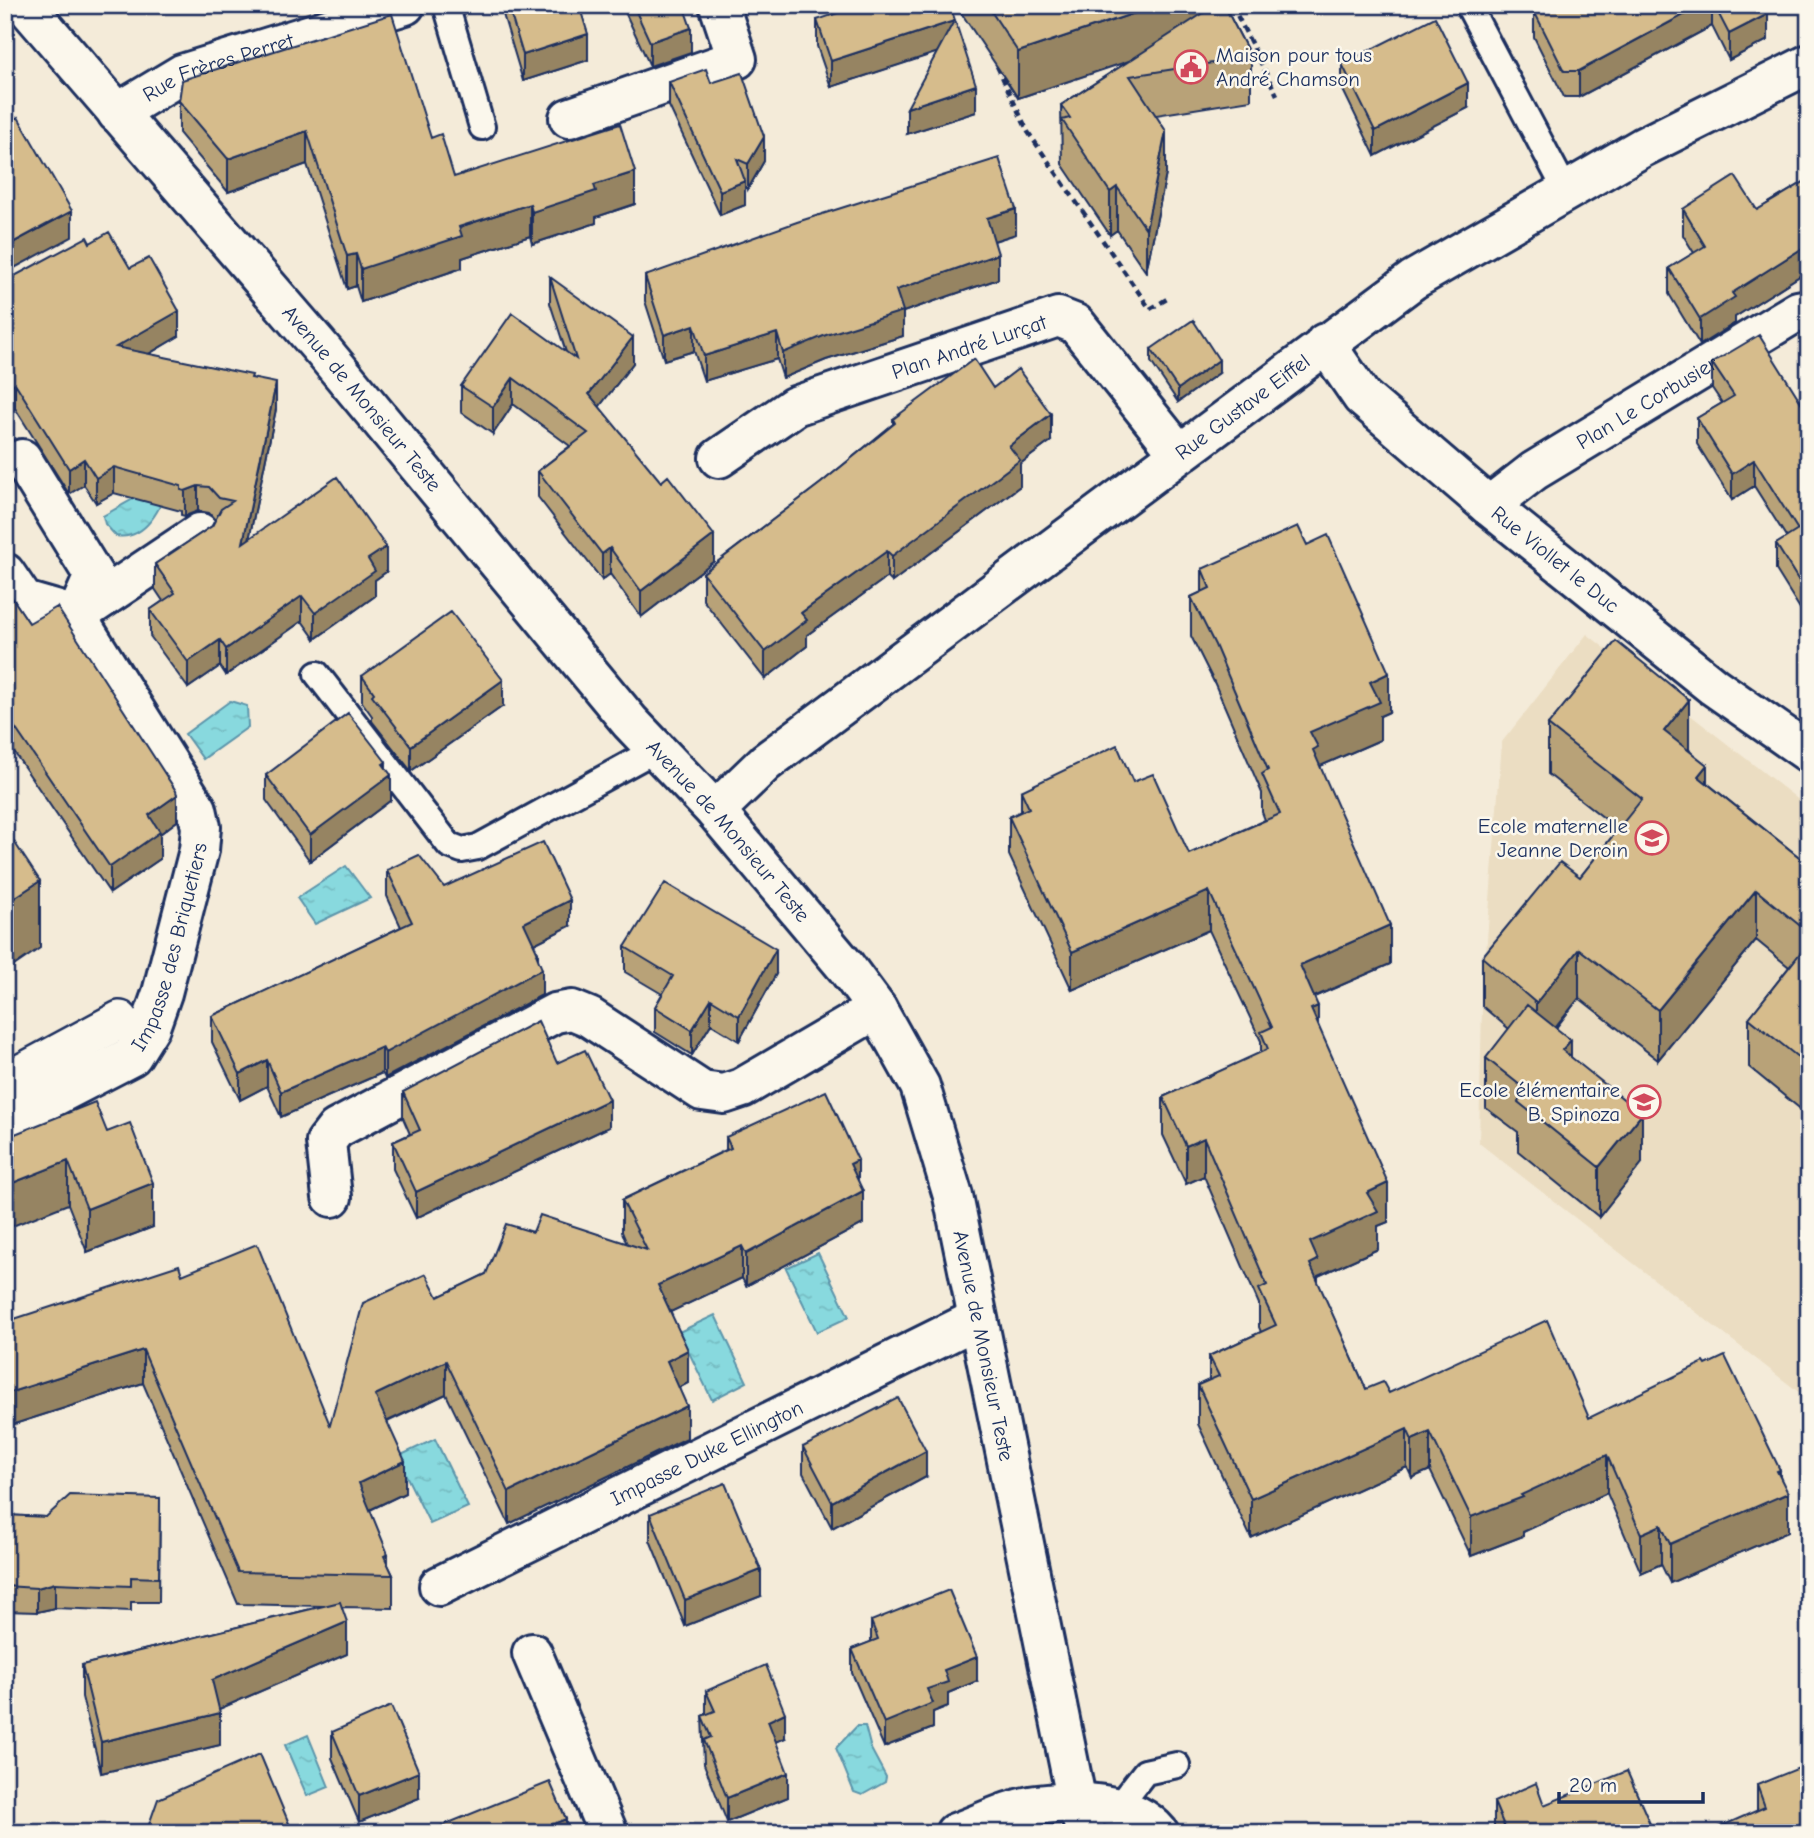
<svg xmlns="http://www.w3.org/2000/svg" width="1814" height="1838" viewBox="0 0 1814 1838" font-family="'Comic Neue',sans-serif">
	<defs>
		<pattern id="water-ripples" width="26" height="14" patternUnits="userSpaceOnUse" patternTransform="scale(1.75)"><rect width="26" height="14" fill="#88d9de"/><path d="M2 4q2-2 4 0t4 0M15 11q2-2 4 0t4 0" fill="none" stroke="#75bbc1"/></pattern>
	</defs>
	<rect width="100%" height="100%" fill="#f4ebd9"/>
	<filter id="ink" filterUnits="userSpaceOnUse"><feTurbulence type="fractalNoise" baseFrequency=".0143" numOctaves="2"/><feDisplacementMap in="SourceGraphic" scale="14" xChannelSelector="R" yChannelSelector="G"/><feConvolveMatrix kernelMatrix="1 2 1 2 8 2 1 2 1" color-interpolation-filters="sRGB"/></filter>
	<g filter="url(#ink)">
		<path fill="#ebddc2" d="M1587 634 1809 808V1400L1479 1143 1482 1006 1502 742Z"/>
		<path fill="url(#water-ripples)" stroke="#5c95ab" stroke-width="2" d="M169 485C161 507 146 541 116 536L105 524 103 516 135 498Z
			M230 701 247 706 248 727 203 759 185 734Z
			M346 866 370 898 315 924 297 898Z
			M818 1253 849 1317 817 1332 786 1268Z
			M715 1315 747 1382 712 1400 679 1332Z
			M435 1439 468 1507 430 1524 397 1457Z
			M857 1726H865L871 1749 886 1777 885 1782 862 1795 854 1792 836 1748Z
			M308 1735 329 1787 307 1796 285 1745Z"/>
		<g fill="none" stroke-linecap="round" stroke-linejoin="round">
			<defs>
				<path id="service" d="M446 5 482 127
					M1468 5 1565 189
					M317 674 449 845 462 850 478 847 655 750
					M1117 1808 1145 1772 1177 1765"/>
				<path id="pedestrian" d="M5 1082 120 1020"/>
				<g id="minor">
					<path id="s1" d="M25 5 325 353 630 722 715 811 846 967 877 1009 920 1086 953 1196 1077 1803 1086 1833"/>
					<path id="s2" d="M117 113 182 74 405 5"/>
					<path d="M569 118 737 59 719 5"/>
					<path id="s3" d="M1325 343 1362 397 1489 506 1713 686 1809 753"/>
					<path id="s4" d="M719 458 795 406 1058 317 1076 324 1178 452"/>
					<path id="s5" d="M1489 506 1534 471 1798 311 1809 309"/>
					<path d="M5 573 24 601 76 616 200 533"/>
					<path id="s6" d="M715 811 766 762 1413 280 1643 147 1809 64"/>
					<path id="s7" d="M16 1116 132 1056 150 1027 162 993 199 850 201 827 197 809 76 616 94 576 22 459"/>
					<path d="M332 1197 326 1142 336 1129 555 1013 572 1010 589 1017 702 1091 724 1094 742 1088 877 1009"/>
					<path id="s8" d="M439 1586 977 1319"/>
					<path d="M532 1653 608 1833"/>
					<path d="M955 1833C981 1824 1010 1808 1037 1805 1075 1800 1132 1800 1159 1833"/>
				</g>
			</defs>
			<use href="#service" stroke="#1b2f5e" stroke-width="30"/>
			<use href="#pedestrian" stroke="#1b2f5e" stroke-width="42"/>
			<use href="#minor" stroke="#1b2f5e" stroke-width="44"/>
			<path stroke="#1b2f5e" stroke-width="4.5" stroke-dasharray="7 5" stroke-linecap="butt" d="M1232 5 1277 95
				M997 66 1028 132 1150 309 1167 299"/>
			<use href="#service" stroke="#fbf7ec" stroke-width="24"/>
			<use href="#pedestrian" stroke="#fbf7ec" stroke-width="37"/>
			<use href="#minor" stroke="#fbf7ec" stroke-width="38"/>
		</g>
		<path fill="#b8a278" stroke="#1b2f5e" stroke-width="2" d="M502 5H579L588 60 523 81 502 11Z
			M625 5H683L691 52 650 66 625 12Z
			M950 5 976 112 907 134 937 52 831 87 817 46V20Z
			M956 5H1224L1251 57V100L1156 115 1166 174 1146 272 1117 230 1110 235 1062 164 1061 105 1130 60 1018 98Z
			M1545 5H1764L1768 40 1729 60 1712 26 1579 97H1564L1534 37V11Z
			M1342 64 1468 108 1375 156 1342 88Z
			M669 82 711 83 764 161 748 189 745 187V205L720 215 669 106Z
			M179 101 431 138 454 177 635 204 596 217V223L532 244 530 236 462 258V268L361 302 356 286 347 289 307 164 228 192 179 133Z
			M1809 179V270L1735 317V323L1700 345 1669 294V268L1694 253 1683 235V209L1757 210Z
			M1016 234 994 241 998 279 903 312V336L826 360 783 378 777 359 704 381 694 351 664 360 645 301V276Z
			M90 243 130 268 179 336 149 354 252 378 276 409 249 539 386 572 375 580V596L315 639 302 621 226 675 220 666 188 688 150 636V610L163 601 155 589V564L212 526 215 520 209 513 198 511 185 516 181 515V511L114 493 96 503 84 485 69 494 15 408 5 414V279L11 278Z
			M550 277 633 363 599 407 714 561 641 617 610 574 602 580 538 497V471L570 446 513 404 493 434 461 412V386L566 352 550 303Z
			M1151 349 1219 373 1178 402 1151 362Z
			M1712 363 1809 415V623L1776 570V544L1787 538 1754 486 1732 500 1697 444V418L1722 403 1712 388Z
			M993 388 1051 441 1020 464V486L892 582 887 577 807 635V646L765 679 703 600V573L821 483 893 424V419Z
			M1202 569 1389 712 1380 716V740L1320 766 1390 964 1314 997 1318 1026 1388 1222 1378 1226V1249L1318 1276V1283L1366 1389 1389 1393 1589 1418 1780 1476 1788 1532 1670 1583 1661 1564 1641 1573 1607 1493 1523 1532V1536L1471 1556 1430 1470 1412 1478 1407 1467 1251 1538 1198 1424V1385L1209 1380V1356L1261 1332 1259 1327V1304L1204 1176 1186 1184 1163 1135V1097L1261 1053V1041L1209 930 1072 990 1009 855V817L1021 811V791L1133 782 1189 854 1265 820 1262 812V793L1215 684 1191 636V597L1202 592Z
			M5 587 29 623 177 821 160 834V859L110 893 5 739Z
			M362 676 503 706 411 771 372 721V716L362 702Z
			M1548 725 1689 749 1707 783 1809 865V1116L1749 1067V1018L1789 967 1756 940 1658 1060 1579 998 1556 1028 1571 1057 1642 1163 1599 1217 1518 1151V1132L1486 1108V1058L1509 1029 1482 1006V957L1580 877 1618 829 1548 774Z
			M386 768 391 800 310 861 266 800V775Z
			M387 870 444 887 570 926 534 944 538 961 542 995 385 1078 382 1073 281 1117 267 1086 240 1100 212 1042V1016L401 927 387 896Z
			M625 947 776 974 739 1041 711 1024 692 1055 655 1032V1007L662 994 625 972Z
			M557 1063 609 1127 416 1218 393 1169V1142L410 1134 403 1118V1092Z
			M107 1132 153 1227 87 1252 68 1204 5 1138Z
			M726 1137 858 1180 863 1224 746 1286 742 1278 670 1312 688 1383 679 1388 687 1438 509 1524 446 1394 387 1422 405 1493 370 1510 388 1565 393 1575V1608L341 1607 347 1654 219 1709 220 1745 101 1773 82 1697V1665L323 1606 238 1604 143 1383 5 1427 182 1275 330 1425 438 1297 486 1274 533 1232 627 1244 622 1232V1200L726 1150Z
			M803 1447 926 1477 832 1528 803 1473Z
			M160 1498 159 1602H131V1611L55 1608 37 1612 5 1611V1515L46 1517Z
			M650 1514 761 1596 685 1626 650 1540Z
			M871 1621 977 1681 948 1693V1706L933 1712V1728L884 1747 852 1673V1649L871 1642Z
			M706 1691 785 1738 776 1742 788 1797 727 1822 704 1764 702 1716 706 1714Z
			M332 1732 419 1798 359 1822 332 1758Z
			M1757 1785 1809 1791 1757 1811Z
			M1494 1802 1544 1805 1654 1833H1494Z"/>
		<path fill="#968462" stroke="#1b2f5e" stroke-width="2" d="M1159 5H1216V32L1018 98V52Z
			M1702 5H1712V26L1579 97V71Z
			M1768 14V40L1729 60V34Z
			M954 21V47L831 87V61Z
			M691 28V52L650 66V42Z
			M588 34V60L523 81V55Z
			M1468 83V108L1375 156V131Z
			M976 85V112L907 134V108Z
			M307 131V164L228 192V159Z
			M1166 131V174L1146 272V229Z
			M764 137V161L748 189V164Z
			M635 172V204L596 217V223L532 244V212L594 185Z
			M745 181V205L720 215V191Z
			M1117 187V230L1110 235V192Z
			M530 204V236L462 258V268L361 302V269L459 227Z
			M1016 209V234L987 243V218Z
			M72 211V237L5 273V247Z
			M1809 244V270L1735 317V323L1700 345V319L1732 293Z
			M356 254V286L347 289V256Z
			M998 254V279L903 312V336L826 360 783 378V353L896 290Z
			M179 311V336L116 373V347Z
			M694 325V351L664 360V335Z
			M777 333V359L704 381V356Z
			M633 337V363L589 420V394Z
			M1219 360V373L1178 402V389Z
			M513 378V404L493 434V407Z
			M15 383V408L5 414V388Z
			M276 383V409L243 569V543Z
			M1051 414V441L1020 464V486L892 582V556L1009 446Z
			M84 459V485L69 494V469Z
			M1754 460V486L1732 500V474Z
			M114 467V493L96 503V478Z
			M198 486V511L185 516V491Z
			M714 535V561L641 617V591Z
			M386 547V572L375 580V596L315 639V613L368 559Z
			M610 548V574L602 580V554Z
			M887 551V577L807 635V646L765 679V652L801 613Z
			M302 596V621L226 675V649Z
			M220 640V666L188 688V662Z
			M1389 673V712L1380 716V740L1318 767V786L1310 732 1370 682Z
			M503 680V706L411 771V746Z
			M1689 700V749L1664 780V731Z
			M386 762V779L391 775V800L310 861V835Z
			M1707 765V814L1698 776Z
			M177 795V821L160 834V859L110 893V867L149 815Z
			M40 881V948L5 972V904Z
			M1756 890V940L1658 1060V1010Z
			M1209 891V930L1072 990V952Z
			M570 900V926L524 949V923Z
			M1390 925V964L1300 1003V965Z
			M776 949V974L739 1041V1016Z
			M1579 949V998L1536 1052V1003Z
			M538 953V971L542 969V995L385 1078V1053Z
			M711 999V1024L692 1055V1030Z
			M1318 1006V1044L1311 1009Z
			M1571 1040V1089L1562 1050Z
			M382 1047V1073L281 1117V1092Z
			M267 1060V1086L240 1100V1074Z
			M609 1100V1127L416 1218V1192Z
			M1642 1114V1163L1599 1217V1167Z
			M1204 1138V1176L1186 1184V1146Z
			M858 1160V1192L850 1164Z
			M68 1161V1204L5 1229V1186Z
			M153 1183V1227L87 1252V1209Z
			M1388 1183V1222L1378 1226V1249L1318 1276V1298L1310 1302V1242L1367 1193Z
			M863 1191V1224L746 1286V1254Z
			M742 1246V1278L658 1318V1285Z
			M143 1350V1383L5 1427V1394Z
			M688 1350V1383L667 1394V1361Z
			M446 1361V1394L375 1427V1395Z
			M687 1406V1438L509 1524V1492Z
			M1407 1429V1467L1251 1538V1499Z
			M1430 1432V1470L1412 1478V1440Z
			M926 1451V1477L832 1528V1502Z
			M1607 1455V1493L1523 1532V1536L1471 1556V1517Z
			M405 1461V1493L359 1515V1483Z
			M1780 1470V1497L1788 1493V1532L1670 1583V1544Z
			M1661 1525V1564L1641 1573V1534Z
			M388 1554V1575L384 1556Z
			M761 1570V1596L685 1626V1600Z
			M55 1583V1608L37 1612V1588Z
			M347 1622V1654L212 1712V1680Z
			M977 1657V1681L948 1693V1706L933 1712V1728L884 1747V1723L927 1689 944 1670Z
			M220 1713V1745L101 1773V1742Z
			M785 1713V1738L768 1745V1721Z
			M419 1772V1798L359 1822V1796Z
			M788 1773V1797L727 1822V1798Z
			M566 1819V1833H543V1828Z"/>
		<path fill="#d6bc8c" stroke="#1b2f5e" stroke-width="2" d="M508 5H579L588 34 523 55Z
			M633 5H683L691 28 650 42Z
			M861 5H950L976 85 907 108 954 21 831 61 817 20Z
			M987 5H1159L1018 52Z
			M1216 5H1224L1251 57 1130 76 1166 131 1146 229 1117 187 1110 192 1062 120 1070 118 1061 105Z
			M1545 5H1702L1579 71H1564L1534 11Z
			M1714 5H1764L1768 14 1729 34Z
			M392 14 431 138 441 134 454 177 620 124 635 172 594 185 596 191 532 212 530 204 459 227 462 236 361 269 356 254 347 256 307 131 228 159 179 101 182 80Z
			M1435 17 1468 83 1375 131 1342 64Z
			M706 69 711 83 742 73 764 137 748 164 737 159 745 181 720 191 669 82Z
			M18 117 72 211 5 247V125Z
			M999 158 1016 209 987 218 998 254 896 290 903 311 826 335 783 353 777 333 704 356 694 325 664 335 645 276 797 222Z
			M1735 176 1757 210 1809 179V244L1732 293 1735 297 1700 319 1669 268 1705 246 1683 209Z
			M109 232 130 268 149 258 179 311 116 347 252 375 251 378 276 383 243 543 337 477 386 547 368 559 375 571 315 613 302 596 226 649 220 640 188 662 150 610 175 593 155 564 212 526 221 509 233 501 219 498 209 487 198 486 185 491 181 490V486L114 467 96 478 84 459 69 469 15 383 5 388V279L11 278 87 237 90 243Z
			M550 277 633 337 589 394 661 482 668 476 714 535 641 591 610 548 602 554 538 471 588 433 513 378 493 407 461 386 512 313 576 359Z
			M1193 320 1219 360 1178 389 1151 349Z
			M1759 335 1809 415V597L1776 544 1798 530 1754 460 1732 474 1697 418 1734 396 1712 363Z
			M974 359 993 388 1018 369 1051 414 1009 446 1020 460 892 556 887 551 801 613 807 620 765 652 703 573 821 483 895 423 893 419Z
			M1298 526 1307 545 1328 535 1389 673 1370 682 1380 702 1310 732 1318 747 1313 750 1390 925 1300 965 1318 1006 1311 1009 1388 1183 1367 1193 1378 1211 1310 1242 1318 1260 1310 1264 1366 1389 1383 1382 1389 1393 1547 1320 1589 1418 1704 1362 1706 1365 1725 1356 1780 1470 1777 1471 1788 1493 1670 1544 1661 1525 1641 1534 1607 1455 1521 1495 1523 1497 1471 1517 1430 1432 1412 1440 1407 1429 1251 1499 1198 1385 1219 1376 1209 1356 1276 1325 1259 1289 1267 1285 1204 1138 1186 1146 1163 1097 1268 1049 1261 1032 1272 1027 1209 891 1072 952 1009 817 1029 808 1021 791 1117 745 1133 782 1153 774 1189 854 1280 814 1262 774 1268 770 1215 645 1191 597 1210 588 1202 569Z
			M5 587 29 623 57 607 176 791 177 795 149 815 160 832 110 867 5 713Z
			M451 612 503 680 411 746 372 695 374 693 362 676Z
			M1616 641 1689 700 1664 731 1707 765 1698 776 1809 865V933L1756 890 1658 1010 1579 949 1536 1003 1482 957 1560 862 1580 877 1642 799 1548 725Z
			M348 713 386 762 383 764 391 775 310 835 266 775Z
			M5 828 40 881 5 904Z
			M543 842 570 900 524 923 538 953 536 954 542 969 385 1053 382 1047 281 1092 267 1060 240 1074 212 1016 412 922 387 870 419 855 444 887Z
			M665 883 776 949 739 1016 711 999 692 1030 655 1007 673 976 625 947Z
			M1809 942V1066L1749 1018Z
			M1527 1005 1571 1040 1562 1050 1642 1114 1599 1167 1518 1102 1526 1090 1486 1058Z
			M538 1021 557 1063 585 1050 609 1100 416 1192 393 1142 420 1130 403 1092Z
			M826 1091 858 1160 850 1164 863 1191 746 1254 742 1246 658 1285 688 1350 667 1361 687 1406 509 1492 446 1361 375 1395 405 1461 359 1483 388 1554 384 1556 393 1575 238 1572 143 1350 5 1394V1322L179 1265 182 1275 257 1244 330 1425 363 1303 426 1274 438 1297 486 1274 506 1224 533 1232 540 1215 647 1250 622 1200 731 1148 726 1137Z
			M95 1102 107 1132 130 1123 153 1183 87 1209 68 1161 5 1186V1138Z
			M898 1398 926 1451 832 1502 803 1447Z
			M725 1483 761 1570 685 1600 650 1514Z
			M70 1495 160 1498 159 1578 131 1577V1586L55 1583 37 1588 5 1586V1515L46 1517Z
			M949 1590 977 1657 944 1670 948 1682 927 1689 933 1703 884 1723 852 1649 878 1639 871 1621Z
			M340 1602 347 1622 212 1680 220 1713 101 1742 82 1665Z
			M766 1665 785 1713 768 1721 788 1773 727 1798 704 1740 711 1737 702 1716 715 1711 706 1691Z
			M391 1706 419 1772 359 1796 332 1732Z
			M260 1754 293 1833H146L158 1799Z
			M1799 1768 1809 1791V1833H1706L1765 1807 1757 1785Z
			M1627 1771 1654 1833H1507L1494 1802 1536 1783 1544 1805Z
			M550 1782 566 1819 543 1828 545 1833H438L436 1828Z"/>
	</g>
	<defs>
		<symbol id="civic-ring" viewBox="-11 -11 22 22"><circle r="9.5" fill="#fbf7ec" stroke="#d1495b" stroke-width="1.5"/><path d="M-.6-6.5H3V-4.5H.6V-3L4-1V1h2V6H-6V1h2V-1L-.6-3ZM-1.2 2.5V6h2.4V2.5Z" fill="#d1495b"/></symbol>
		<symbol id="school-ring" viewBox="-11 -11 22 22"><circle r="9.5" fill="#fbf7ec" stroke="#d1495b" stroke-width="1.5"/><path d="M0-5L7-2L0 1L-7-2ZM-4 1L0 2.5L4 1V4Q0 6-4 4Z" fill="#d1495b"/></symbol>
	</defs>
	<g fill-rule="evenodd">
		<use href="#civic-ring" x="1172" y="48" width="38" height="38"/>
		<use href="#school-ring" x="1633" y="819" width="38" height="38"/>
		<use href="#school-ring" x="1625" y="1083" width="38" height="38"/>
	</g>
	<g text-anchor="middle" stroke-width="5" stroke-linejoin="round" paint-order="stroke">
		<g font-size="21" fill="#1b2f5e" stroke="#fbf7ec" text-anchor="end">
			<text x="1216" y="62" text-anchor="start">Maison pour tous<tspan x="1216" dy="24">André Chamson</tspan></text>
			<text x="1628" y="833">Ecole maternelle<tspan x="1628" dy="24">Jeanne Deroin</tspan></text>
			<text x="1620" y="1097">Ecole élémentaire<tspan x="1620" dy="24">B. Spinoza</tspan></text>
		</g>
		<g font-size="21" fill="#1b2f5e" stroke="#fbf7ec">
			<text dy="7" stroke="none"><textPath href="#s2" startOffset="112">Rue Frères Perret</textPath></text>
			<text dy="7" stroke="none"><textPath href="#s4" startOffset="276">Plan André Lurçat</textPath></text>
			<text dy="7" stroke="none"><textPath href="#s1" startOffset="518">Avenue de Monsieur Teste</textPath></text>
			<text dy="7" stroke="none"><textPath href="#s5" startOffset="189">Plan Le Corbusier</textPath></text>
			<text dy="7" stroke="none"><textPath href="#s6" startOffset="665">Rue Gustave Eiffel</textPath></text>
			<text dy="7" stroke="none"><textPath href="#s3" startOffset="318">Rue Viollet le Duc</textPath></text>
			<text dy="7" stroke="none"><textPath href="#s1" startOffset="1085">Avenue de Monsieur Teste</textPath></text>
			<text dy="7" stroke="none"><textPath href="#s7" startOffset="247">Impasse des Briquetiers</textPath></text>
			<text dy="7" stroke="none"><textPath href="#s1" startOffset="1673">Avenue de Monsieur Teste</textPath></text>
			<text dy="7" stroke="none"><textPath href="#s8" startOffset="299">Impasse Duke Ellington</textPath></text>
		</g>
	</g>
	<rect width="1814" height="1838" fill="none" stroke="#fbf7ec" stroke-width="28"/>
	<rect x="14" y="14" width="1786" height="1810" fill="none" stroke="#1b2f5e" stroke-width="2.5" filter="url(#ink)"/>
	<path d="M1559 1792v10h144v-10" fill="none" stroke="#1b2f5e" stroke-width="3.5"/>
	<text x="1569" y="1792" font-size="21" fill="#1b2f5e" stroke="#fbf7ec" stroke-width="5" paint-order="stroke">20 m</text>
</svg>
